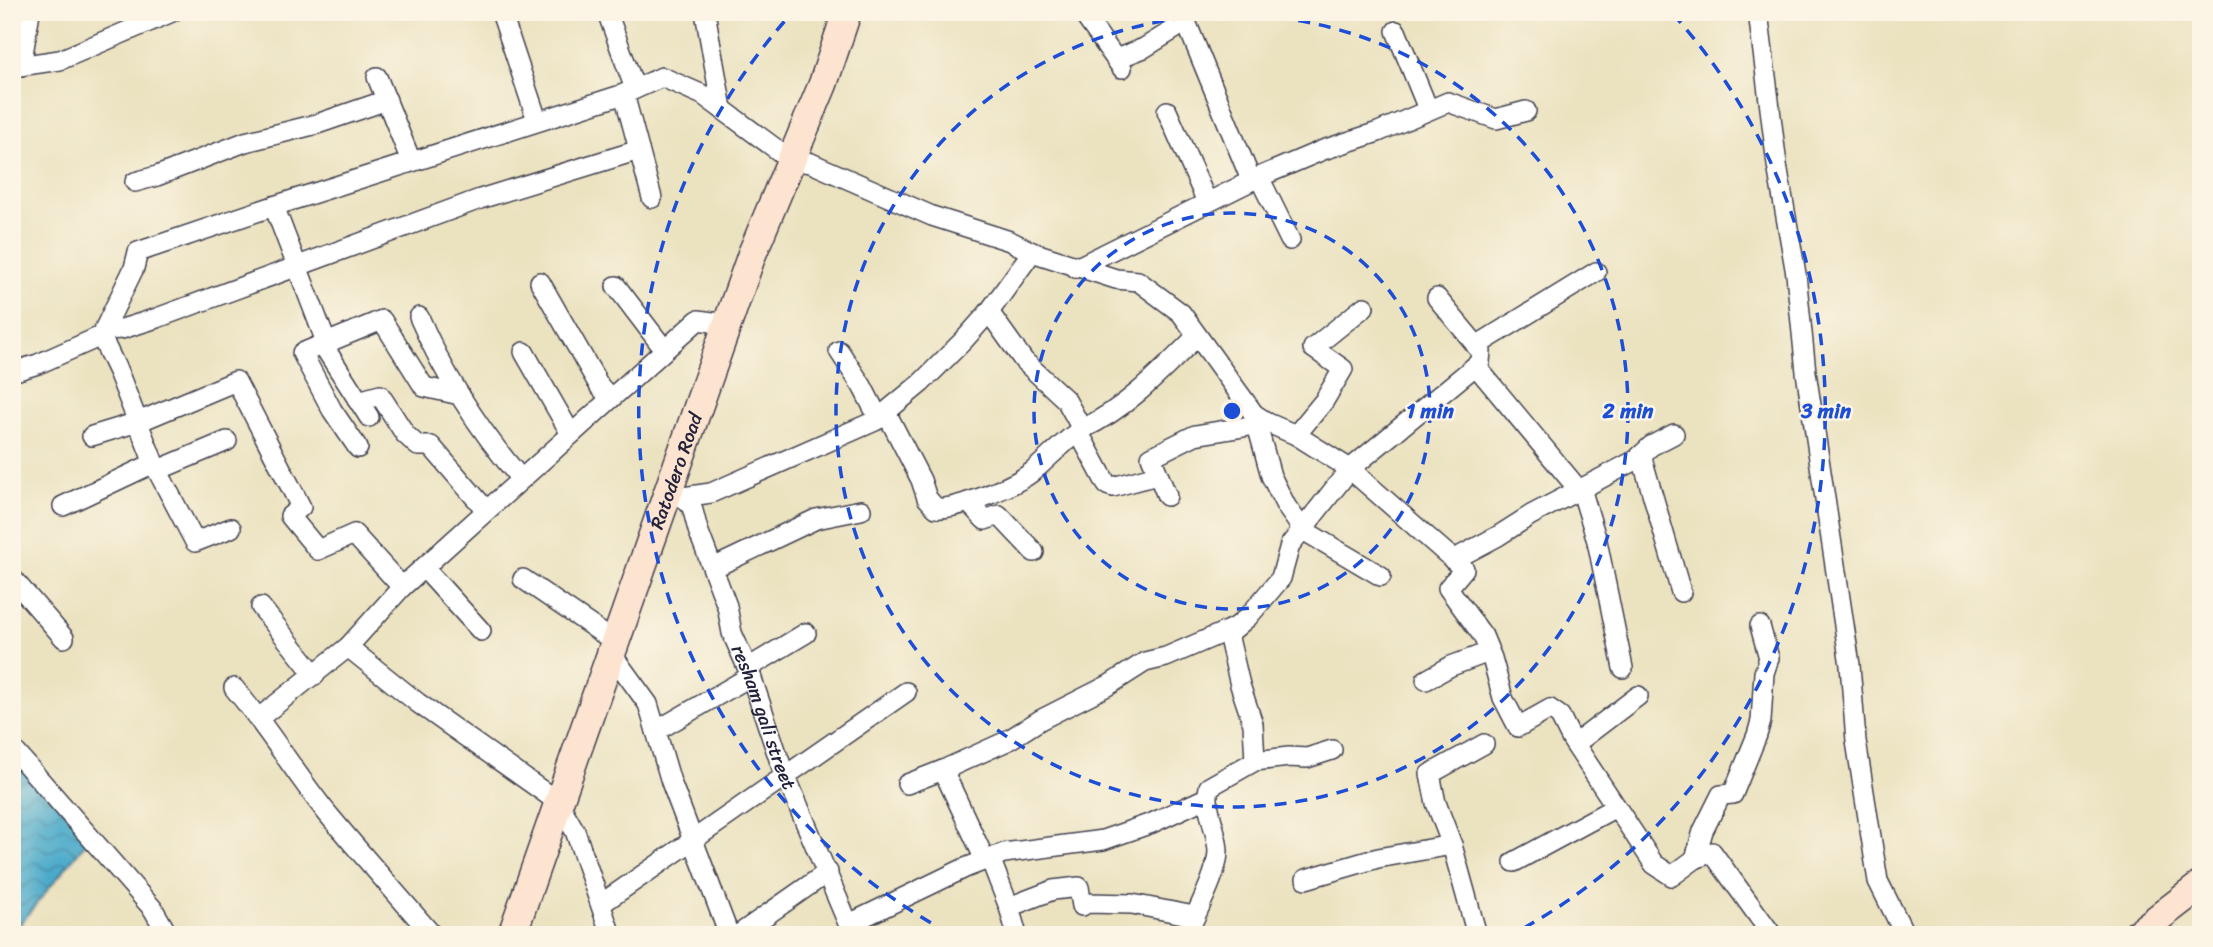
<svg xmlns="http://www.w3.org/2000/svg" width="2213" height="947" viewBox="0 0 2213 947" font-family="Sriracha,sans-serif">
	<defs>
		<pattern id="water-waves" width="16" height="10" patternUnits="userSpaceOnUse" patternTransform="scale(1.75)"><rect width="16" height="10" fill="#4baaca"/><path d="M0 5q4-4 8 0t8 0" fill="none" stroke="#3e8aa5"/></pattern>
	</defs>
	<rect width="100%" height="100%" fill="#fcf5e5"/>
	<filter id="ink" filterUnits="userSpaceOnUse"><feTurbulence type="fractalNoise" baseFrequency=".0143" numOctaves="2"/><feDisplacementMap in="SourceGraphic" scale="14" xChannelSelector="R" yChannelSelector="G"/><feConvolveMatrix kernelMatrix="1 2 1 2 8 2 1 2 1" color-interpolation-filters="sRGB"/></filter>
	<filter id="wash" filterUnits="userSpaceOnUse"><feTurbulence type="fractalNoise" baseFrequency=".00686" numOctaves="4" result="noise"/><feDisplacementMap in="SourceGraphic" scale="28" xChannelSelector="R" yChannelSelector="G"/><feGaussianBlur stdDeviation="1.57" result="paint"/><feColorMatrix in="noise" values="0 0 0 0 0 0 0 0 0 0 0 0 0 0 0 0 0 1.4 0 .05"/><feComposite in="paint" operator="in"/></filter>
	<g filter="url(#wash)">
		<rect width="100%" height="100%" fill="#ebe2c0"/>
		<path fill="url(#water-waves)" stroke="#366682" stroke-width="2" d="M12 750 89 839 12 934Z"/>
	</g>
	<g filter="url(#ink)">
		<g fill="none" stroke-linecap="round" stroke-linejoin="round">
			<defs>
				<g id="street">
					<path d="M501 12 537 120"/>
					<path d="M607 12 635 89"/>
					<path d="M705 12 722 109"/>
					<path d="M1082 12 1122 68"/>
					<path d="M1182 12 1251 180"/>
					<path d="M1758 12 1777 165 1796 274 1806 372 1850 665 1856 741 1866 805 1878 881 1905 935"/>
					<path d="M1396 31 1428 109"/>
					<path d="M1116 59 1144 48 1186 22"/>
					<path d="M21 66 30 12"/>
					<path d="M12 67 60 60 172 12"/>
					<path d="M377 77 411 161"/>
					<path d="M624 94 652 198"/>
					<path d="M1167 111 1207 202"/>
					<path d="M1259 177 1290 240"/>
					<path d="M135 182 157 176 245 142 317 124 387 100"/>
					<path d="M274 206 328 347V353L369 417"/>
					<path d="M1076 268 1259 177 1323 150 1378 132 1448 102 1496 119 1526 111"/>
					<path d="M540 282 600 387 611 398"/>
					<path d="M616 286 664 349"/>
					<path d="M989 312 1024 361 1066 400 1082 429C1126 409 1163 370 1197 336"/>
					<path d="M419 317C445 377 479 430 521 479"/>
					<path d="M106 330 122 329 157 318 480 199 639 150"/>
					<path d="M101 336 119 374 155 466 195 542 231 528"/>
					<path d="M1476 346 1596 272"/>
					<path d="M839 351 862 386 879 419"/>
					<path d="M524 352 571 434"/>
					<path d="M1476 366 1583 495 1597 541 1623 668"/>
					<path d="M12 372 38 364 101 336 134 268 138 252 274 206 624 94 662 77 703 95 791 160 811 163 932 216 1010 241 1032 252 1116 279 1138 281 1181 313 1254 414 1268 423 1296 435 1350 469 1464 569 1448 588 1483 636 1492 658 1503 698 1518 727 1550 709 1560 716 1572 740 1654 864 1672 876 1695 859 1712 852 1772 935"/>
					<path d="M358 401 380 395 405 434 418 446H431L486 510"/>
					<path d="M887 414 921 480 927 498 936 508C957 510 1014 486 1032 472 1049 458 1064 441 1082 429"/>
					<path d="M1254 414 1271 476 1286 506 1303 530 1381 576"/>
					<path d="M1078 431 1107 485 1113 487 1157 475"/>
					<path d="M1296 435 1324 401 1343 369 1313 348 1364 307"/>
					<path d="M92 436 138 422 236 381 301 507 290 516 318 550 354 534 402 587"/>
					<path d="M358 448 332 410 302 353 382 320 424 387 460 395"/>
					<path d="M1641 455 1681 592"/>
					<path d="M158 470 227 441"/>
					<path d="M676 494 683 497 711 493 875 421 921 383 964 340 989 312 1032 252"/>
					<path d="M1167 496 1151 457 1195 435 1256 425"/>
					<path id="s1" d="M683 497 692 507 698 530 727 606 732 633 751 676 781 765 853 935"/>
					<path d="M968 502 985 520 999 515 1034 552"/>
					<path d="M63 506 154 463"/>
					<path d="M1453 560 1498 536 1531 515 1636 460 1651 446 1674 434"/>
					<path d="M424 568 481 631"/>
					<path d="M713 568 816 519 861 510"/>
					<path d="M12 578 64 638"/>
					<path d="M523 579 615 642"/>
					<path d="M261 607 315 675"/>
					<path d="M348 647 418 703 558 802 575 831 611 935"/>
					<path d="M611 653 648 704 671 782 729 935"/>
					<path d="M748 668 806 633"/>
					<path d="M1426 680 1451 666 1489 652"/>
					<path d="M234 688C268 728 294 772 327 813 361 854 397 894 432 935"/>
					<path d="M259 718 348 647 402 587 698 320 727 324"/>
					<path d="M656 731 751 676"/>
					<path d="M1575 744 1638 696"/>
					<path d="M12 748 153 909 168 935"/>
					<path d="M1255 761 1253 724 1240 685 1228 634 1248 617 1281 578 1290 545 1350 469 1480 362 1481 351 1437 298"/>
					<path d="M943 770 985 860"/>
					<path d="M907 784 943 770 1007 741 1040 720 1109 685 1145 662 1166 657 1236 627"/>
					<path d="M990 858 1009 907"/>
					<path d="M1695 859 1703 831 1721 795 1733 794 1757 735 1761 721 1764 673 1769 658 1760 626"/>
					<path d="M1514 862 1616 807"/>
					<path d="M1306 879 1378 858 1452 845"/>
					<path d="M601 904 906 692"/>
					<path d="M849 924 965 868 1004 853 1103 840 1152 823 1206 798"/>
					<path d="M738 935 828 872"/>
					<path d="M1017 935 1009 907 1053 890 1079 887 1082 906 1087 903 1132 904 1194 916"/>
					<path d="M1187 935C1196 912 1217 876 1218 852 1218 831 1204 809 1209 787L1255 761 1289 757 1307 758 1332 750"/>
					<path d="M1477 935 1452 845 1436 803 1430 774 1484 744"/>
				</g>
				<g id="secondary">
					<path id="s2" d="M512 935 752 254 823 84 847 12"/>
					<path d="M2136 935 2201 885"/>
				</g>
			</defs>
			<use href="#street" stroke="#403f4f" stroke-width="22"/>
			<use href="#secondary" stroke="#403f4f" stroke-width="31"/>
			<use href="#street" stroke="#fff" stroke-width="19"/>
			<use href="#secondary" stroke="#fde4d0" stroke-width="28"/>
		</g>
	</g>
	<g fill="none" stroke="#1d4ed8" stroke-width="3.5" stroke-dasharray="12 9">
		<circle cx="1232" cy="411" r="198"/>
		<circle cx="1232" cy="411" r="396"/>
		<path d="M949 933A594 594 0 0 1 791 14M1673 14A594 594 0 0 1 1515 933"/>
	</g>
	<g text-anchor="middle" stroke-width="5" stroke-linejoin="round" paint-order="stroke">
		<g font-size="19" fill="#22223b" stroke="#fcf5e5">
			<text dy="7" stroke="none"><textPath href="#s2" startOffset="492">Ratodero Road</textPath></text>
			<text dy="7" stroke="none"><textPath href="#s1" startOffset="236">resham gali street</textPath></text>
		</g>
	</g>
	<circle cx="1232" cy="411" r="10" fill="#1d4ed8" stroke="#fcf5e5" stroke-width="3.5"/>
	<g font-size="21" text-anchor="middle" font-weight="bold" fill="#1d4ed8" stroke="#fcf5e5" stroke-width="5" stroke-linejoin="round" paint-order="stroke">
		<text x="1430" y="418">1 min</text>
		<text x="1628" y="418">2 min</text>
		<text x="1826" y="418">3 min</text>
	</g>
	<rect width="2213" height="947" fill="none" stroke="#fcf5e5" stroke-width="42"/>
</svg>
